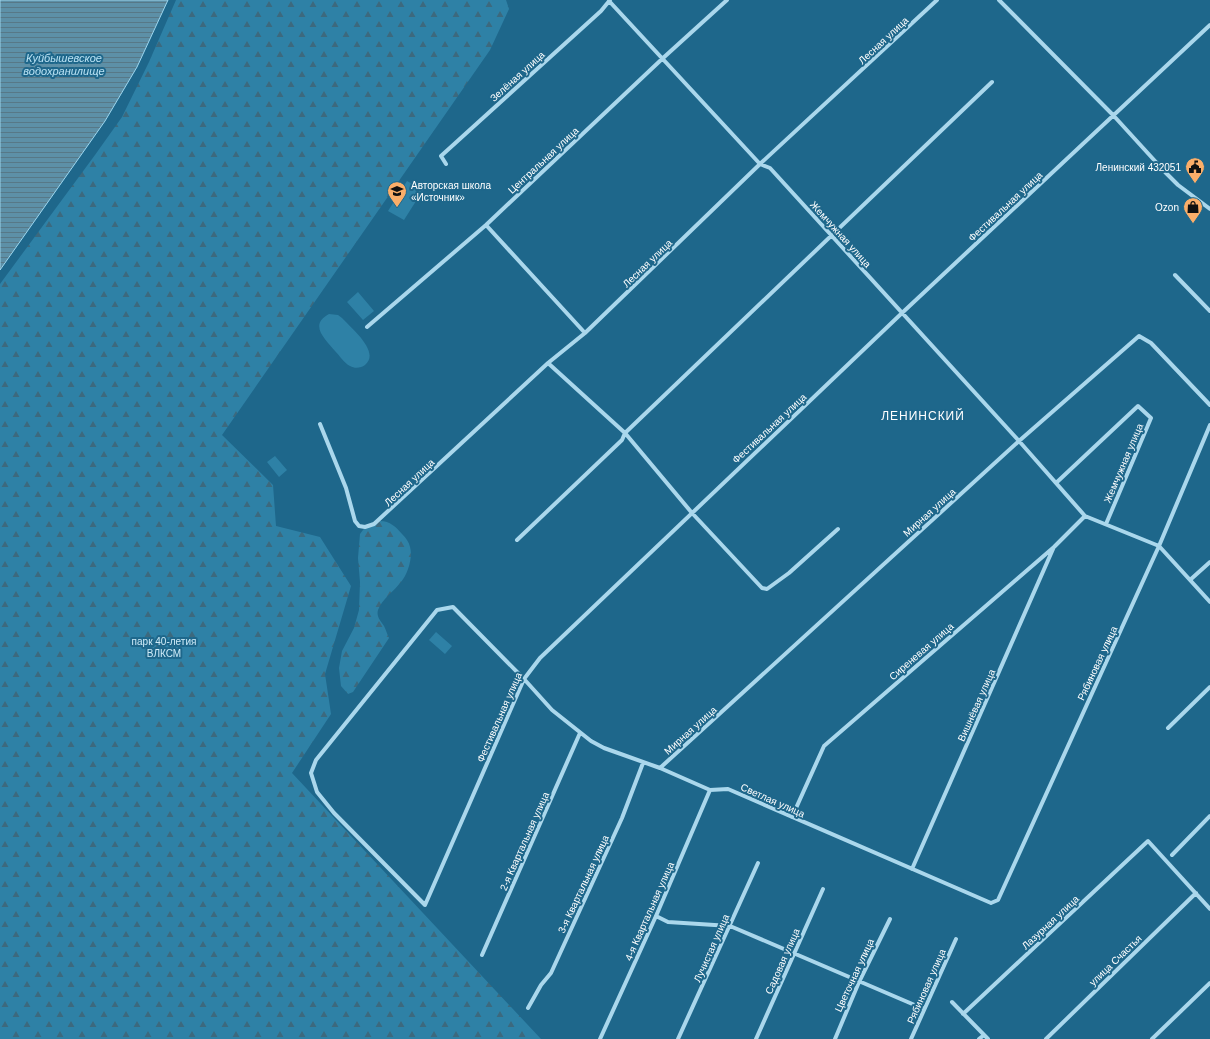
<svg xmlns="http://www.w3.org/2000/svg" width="1210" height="1039" viewBox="0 0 1210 1039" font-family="Arial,sans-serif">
	<defs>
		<pattern id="forest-firs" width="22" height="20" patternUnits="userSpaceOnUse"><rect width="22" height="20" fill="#2e81a6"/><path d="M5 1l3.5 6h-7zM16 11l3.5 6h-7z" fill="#3c697e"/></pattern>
		<pattern id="water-rules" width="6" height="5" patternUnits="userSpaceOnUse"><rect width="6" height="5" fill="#5d90a7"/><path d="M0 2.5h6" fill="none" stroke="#577887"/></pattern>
	</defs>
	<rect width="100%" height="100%" fill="#1e678b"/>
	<path fill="url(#forest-firs)" d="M176 0H506L509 9 490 50 222 435 273 485 276 526 320 537 351 586 325 674 331 714 292 773 541 1039H0V284L95 155 122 117 149 62Z
		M380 521C390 521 396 527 402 534 406 538 409 542 410 547 413 557 408 574 401 582 394 591 382 599 378 610 376 617 381 621 384 626 386 630 387 634 389 638L353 692 348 694 341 686 339 668 342 651 354 628 359 610 360 582 358 558 360 534 366 526Z"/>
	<path fill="#2e81a6" d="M407 181 423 190 404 220 388 211Z
		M358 292 374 311 363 320 347 302Z
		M329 314 338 315 342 318C351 328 381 352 365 365 361 368 355 369 350 366 344 363 340 356 335 351 326 340 308 325 329 314Z
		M275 456 287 470 279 477 267 462Z
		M436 632 452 646 445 654 429 640Z"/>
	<path fill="url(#water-rules)" stroke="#9dd6ee" d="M0 0H168L137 67 105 121 0 270Z"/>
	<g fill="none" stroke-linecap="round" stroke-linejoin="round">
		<path stroke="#aad7ec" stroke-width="4" d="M999 0 1113 115 1165 172 1178 185 1210 209
			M609 1 760 164 770 168 1019 441 1085 516 1159 546 1210 602
			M1210 25 902 313 540 658 524 679 425 905 334 813 317 792 311 773 316 760 437 610 453 607 524 679 552 710 591 741 604 748 660 768 710 790 728 789 991 903 998 900 1159 546 1210 425
			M446 164 441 156 601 11 610 0
			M486 225 585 333
			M1175 275 1210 311
			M367 327 486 225 662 59 727 0
			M548 363 625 433 692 513 762 588 767 589 789 573 838 529
			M320 424 346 488 355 521 359 526 365 527 374 524 548 363 585 333 760 164 937 0
			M1056 483 1138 406 1151 418 1106 524
			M517 540 622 440 625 433C747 315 870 199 992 82
			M1190 580 1210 562
			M1168 728 1210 687
			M660 768 1019 441 1139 336 1151 343 1210 405
			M792 817 824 746 1054 547 1085 516
			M1172 855 1210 816
			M912 869 1053 549
			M656 916 668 922 730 926 924 1009
			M482 955 580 733
			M952 1002 988 1039
			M528 1008 541 985 551 973 622 818 643 763
			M963 1014 1148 841 1210 909
			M600 1039 656 916 710 790
			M678 1039 758 863
			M756 1039 823 889
			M835 1039 859 982 890 919
			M911 1039 956 939
			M979 1039 984 1035
			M1046 1039 1196 893
			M1152 1039 1210 983"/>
	</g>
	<defs>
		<symbol id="civic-pin" viewBox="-11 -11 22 30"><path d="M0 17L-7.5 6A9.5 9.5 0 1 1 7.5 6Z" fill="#fbae69" stroke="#1e678b"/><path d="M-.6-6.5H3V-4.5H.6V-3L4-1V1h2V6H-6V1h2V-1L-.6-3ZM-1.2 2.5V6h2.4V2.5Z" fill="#111"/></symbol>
		<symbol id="school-pin" viewBox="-11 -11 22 30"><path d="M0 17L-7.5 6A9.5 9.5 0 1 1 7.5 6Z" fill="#fbae69" stroke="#1e678b"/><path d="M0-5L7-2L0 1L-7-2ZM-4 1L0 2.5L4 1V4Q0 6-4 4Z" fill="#111"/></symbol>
		<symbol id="shop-pin" viewBox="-11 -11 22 30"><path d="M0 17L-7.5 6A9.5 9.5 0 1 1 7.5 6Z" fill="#fbae69" stroke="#1e678b"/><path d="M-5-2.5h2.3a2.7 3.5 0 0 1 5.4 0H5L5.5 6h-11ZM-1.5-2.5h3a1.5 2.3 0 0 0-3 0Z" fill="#111"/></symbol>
	</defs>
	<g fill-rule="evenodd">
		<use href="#civic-pin" x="1184" y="156" width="22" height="30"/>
		<use href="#school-pin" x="386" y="180" width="22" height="30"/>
		<use href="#shop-pin" x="1182" y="196" width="22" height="30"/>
	</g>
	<g text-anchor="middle" stroke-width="4" stroke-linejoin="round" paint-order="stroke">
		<g font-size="10" fill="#fff" stroke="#1e678b">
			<text transform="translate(883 40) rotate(-43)" y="4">Лесная улица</text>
			<text transform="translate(517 76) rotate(-42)" y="4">Зелёная улица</text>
			<text transform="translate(543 160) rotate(-43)" y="4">Центральная улица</text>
			<text transform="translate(1005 206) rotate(-43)" y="4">Фестивальная улица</text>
			<text transform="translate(841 234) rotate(48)" y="4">Жемчужная улица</text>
			<text transform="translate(647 263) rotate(-44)" y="4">Лесная улица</text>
			<text transform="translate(769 428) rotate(-43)" y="4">Фестивальная улица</text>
			<text transform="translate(1123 463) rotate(-67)" y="4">Жемчужная улица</text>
			<text transform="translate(409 482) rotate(-43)" y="4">Лесная улица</text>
			<text transform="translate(929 512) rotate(-42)" y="4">Мирная улица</text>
			<text transform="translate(921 651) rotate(-41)" y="4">Сиреневая улица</text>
			<text transform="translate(1097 663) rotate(-65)" y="4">Рябиновая улица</text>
			<text transform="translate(976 705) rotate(-66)" y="4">Вишнёвая улица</text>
			<text transform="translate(499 717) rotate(-66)" y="4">Фестивальная улица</text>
			<text transform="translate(690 730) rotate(-42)" y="4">Мирная улица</text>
			<text transform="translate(773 800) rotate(24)" y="4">Светлая улица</text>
			<text transform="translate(524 841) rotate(-66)" y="4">2-я Квартальная улица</text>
			<text transform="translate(583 884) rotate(-65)" y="4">3-я Квартальная улица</text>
			<text transform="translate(649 911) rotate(-66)" y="4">4-я Квартальная улица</text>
			<text transform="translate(1050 922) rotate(-43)" y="4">Лазурная улица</text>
			<text transform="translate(711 948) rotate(-66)" y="4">Лучистая улица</text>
			<text transform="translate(1115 960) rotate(-44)" y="4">улица Счастья</text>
			<text transform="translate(782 961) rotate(-66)" y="4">Садовая улица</text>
			<text transform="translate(854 975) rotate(-65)" y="4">Цветочная улица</text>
			<text transform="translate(926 986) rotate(-66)" y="4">Рябиновая улица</text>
		</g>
		<g font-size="10" fill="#fff" stroke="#1e678b" text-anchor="end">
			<text x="1181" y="171">Ленинский 432051</text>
			<text x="411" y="189" text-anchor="start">Авторская школа<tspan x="411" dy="12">«Источник»</tspan></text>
			<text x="1179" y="211">Ozon</text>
		</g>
		<g font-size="10" fill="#cfecf9" stroke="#1e678b">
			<text x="164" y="645">парк 40-летия<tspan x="164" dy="12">ВЛКСМ</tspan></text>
		</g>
		<g font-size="11" font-style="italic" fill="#b9e2f4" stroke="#1e678b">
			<text x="64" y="62">Куйбышевское<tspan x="64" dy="13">водохранилище</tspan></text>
		</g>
		<g font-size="12" letter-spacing="1" fill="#fff" stroke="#1e678b">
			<text x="923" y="420">ЛЕНИНСКИЙ</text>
		</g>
	</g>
</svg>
